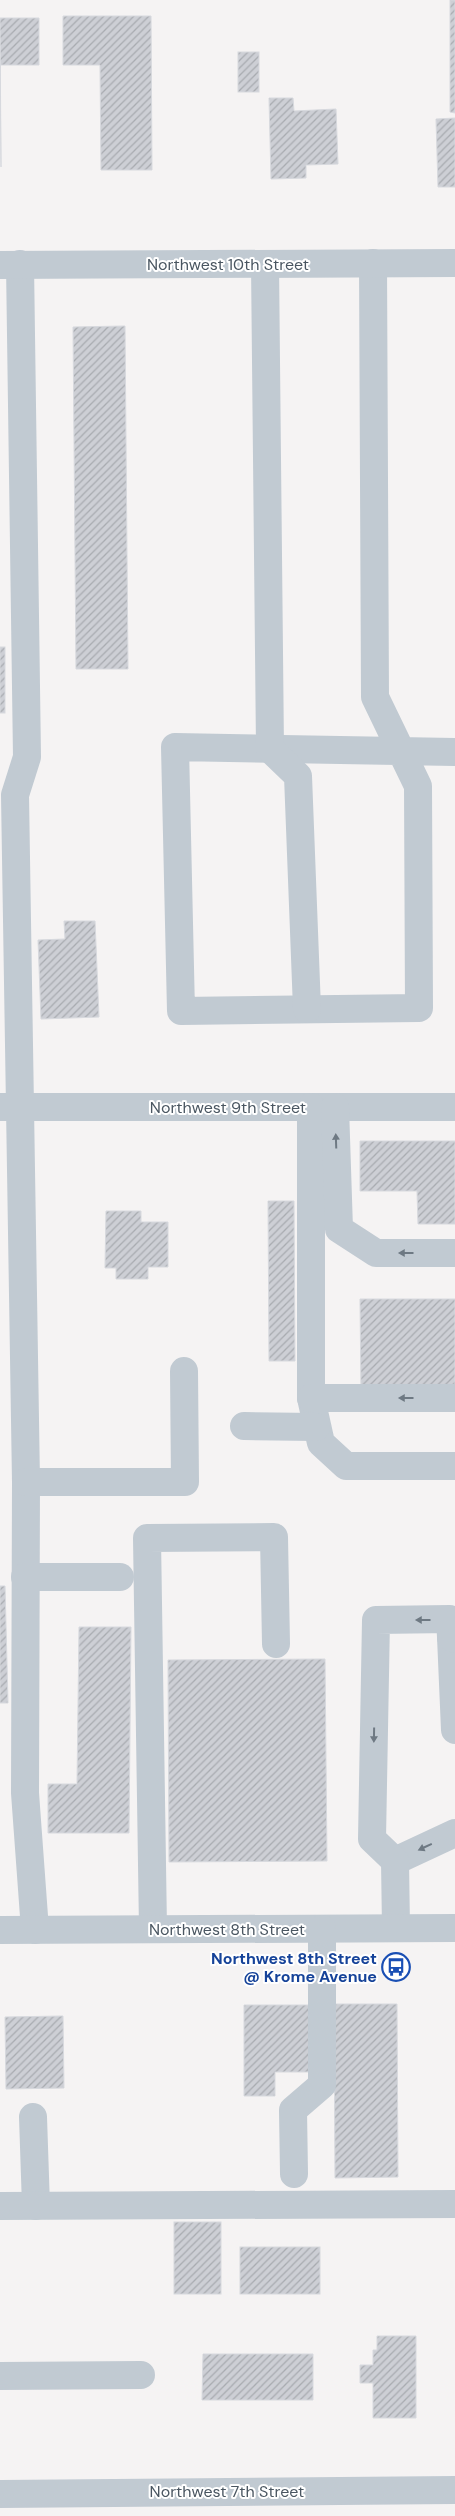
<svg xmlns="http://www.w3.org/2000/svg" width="455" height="2516" font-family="'DM Sans',sans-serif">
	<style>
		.building { fill: url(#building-hatch); stroke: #d7d9de }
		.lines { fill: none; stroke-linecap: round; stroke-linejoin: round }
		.minor { stroke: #c1cad2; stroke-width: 28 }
		.oneway { fill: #6e7983 }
		.labels { text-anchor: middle; stroke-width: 4; stroke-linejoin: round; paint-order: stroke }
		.street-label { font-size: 16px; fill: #4a5661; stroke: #fff }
		.transit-label { font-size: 16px; font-weight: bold; fill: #164399; stroke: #fff; text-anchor: end }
	</style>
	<defs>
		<pattern id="building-hatch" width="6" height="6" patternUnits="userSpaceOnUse" patternTransform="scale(1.25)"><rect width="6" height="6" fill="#cdcfd5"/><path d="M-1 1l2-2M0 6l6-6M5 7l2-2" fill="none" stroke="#a8abb0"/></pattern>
	</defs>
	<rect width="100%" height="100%" fill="#f5f3f3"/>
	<!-- building -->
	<g class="building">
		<polygon points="450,0 455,0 455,113 450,112"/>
		<polygon points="63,16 151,16 152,170 101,170 100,65 63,65"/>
		<polygon points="0,18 39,18 39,65 0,65 1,167"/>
		<rect x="238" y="52" width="21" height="40"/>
		<polygon points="269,98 293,98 294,111 336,109 338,164 306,165 306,178 271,179"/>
		<polygon points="455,118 455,187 438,187 436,119"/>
		<polygon points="125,326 128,669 76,669 73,327"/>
		<rect x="0" y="647" width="5" height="66"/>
		<polygon points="64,921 95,921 99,1017 41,1019 38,940 65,939"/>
		<polygon points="360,1141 455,1141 455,1224 418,1224 417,1191 360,1191"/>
		<polygon points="268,1201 294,1201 295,1361 269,1361"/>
		<polygon points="106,1211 141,1211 141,1222 168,1222 168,1267 148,1267 148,1279 116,1279 116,1268 105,1268"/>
		<polygon points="360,1299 455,1299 455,1390 361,1391"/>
		<polygon points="0,1586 5,1586 8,1703 0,1703"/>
		<polygon points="79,1627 131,1627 129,1833 48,1833 48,1784 77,1784"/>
		<polygon points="325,1659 327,1861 169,1862 168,1660"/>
		<polygon points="334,2004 397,2004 398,2177 335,2178"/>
		<polygon points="244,2005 313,2005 313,2072 275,2072 275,2096 244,2096"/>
		<polygon points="63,2016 64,2088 6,2089 5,2017"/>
		<rect x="174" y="2222" width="47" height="72"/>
		<rect x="240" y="2247" width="80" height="47"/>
		<polygon points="377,2336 416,2336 416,2418 373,2418 373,2383 360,2383 360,2365 373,2365 373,2350 377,2350"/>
		<polygon points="203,2354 313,2354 313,2400 202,2400"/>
	</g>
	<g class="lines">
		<!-- minor -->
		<g class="minor">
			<polyline points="373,263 375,697 418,786 419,1008 181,1011 175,747 455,752"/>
			<polyline points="20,264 27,757 15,795 26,1482 25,1793 35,1930"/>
			<polyline points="265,264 270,749 298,776 307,1009"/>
			<polyline points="0,265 455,263"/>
			<polyline points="0,1107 455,1107"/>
			<polyline points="311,1107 311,1398 321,1443 346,1466 455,1466"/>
			<polyline points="335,1107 339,1229 376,1253 455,1253"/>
			<polyline points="311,1398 455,1398"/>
			<polyline points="244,1426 316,1427"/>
			<polyline points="26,1482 185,1482 184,1371"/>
			<polyline points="25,1577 120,1577"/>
			<polyline points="451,1637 455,1730"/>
			<polyline points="395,1861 455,1833"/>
			<polyline points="396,1928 395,1861 372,1839 376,1620 450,1619 451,1637 455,1639"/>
			<polyline points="153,1929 147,1538 274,1537 276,1644"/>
			<polyline points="0,1930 455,1928"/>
			<polyline points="33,2117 36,2206"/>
			<polyline points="294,2174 293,2110 322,2085 322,1929"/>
			<polyline points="0,2206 455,2204"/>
			<polyline points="0,2376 141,2375"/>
			<polyline points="0,2494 455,2490"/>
		</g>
	</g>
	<!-- one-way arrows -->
	<defs><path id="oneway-solid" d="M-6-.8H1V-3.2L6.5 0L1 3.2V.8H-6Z" transform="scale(1.25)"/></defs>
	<g class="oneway">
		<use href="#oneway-solid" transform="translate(336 1141) rotate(-92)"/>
		<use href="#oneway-solid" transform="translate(406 1253) rotate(180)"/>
		<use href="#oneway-solid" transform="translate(406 1398) rotate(-180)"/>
		<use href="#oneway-solid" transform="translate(423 1620) rotate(180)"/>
		<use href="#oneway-solid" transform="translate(374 1735) rotate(91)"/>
		<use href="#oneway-solid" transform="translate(425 1847) rotate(155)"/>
	</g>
	<!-- icons -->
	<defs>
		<symbol id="bus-ring" viewBox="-11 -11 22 22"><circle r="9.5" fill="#fff" stroke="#1a4fb4" stroke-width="1.5"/><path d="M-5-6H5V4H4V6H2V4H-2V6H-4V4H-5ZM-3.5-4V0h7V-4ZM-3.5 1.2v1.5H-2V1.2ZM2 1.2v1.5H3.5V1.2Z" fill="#1a4fb4"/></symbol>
	</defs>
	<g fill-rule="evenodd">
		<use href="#bus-ring" x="380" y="1951" width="32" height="32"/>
	</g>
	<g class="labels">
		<!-- street labels -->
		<g class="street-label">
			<text x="228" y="270">Northwest 10th Street</text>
			<text x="228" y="1113">Northwest 9th Street</text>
			<text x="227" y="1935">Northwest 8th Street</text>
			<text x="227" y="2497">Northwest 7th Street</text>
		</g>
		<!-- transit labels -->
		<g class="transit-label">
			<text x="377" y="1964">Northwest 8th Street<tspan x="377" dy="18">@ Krome Avenue</tspan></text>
		</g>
	</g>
</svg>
